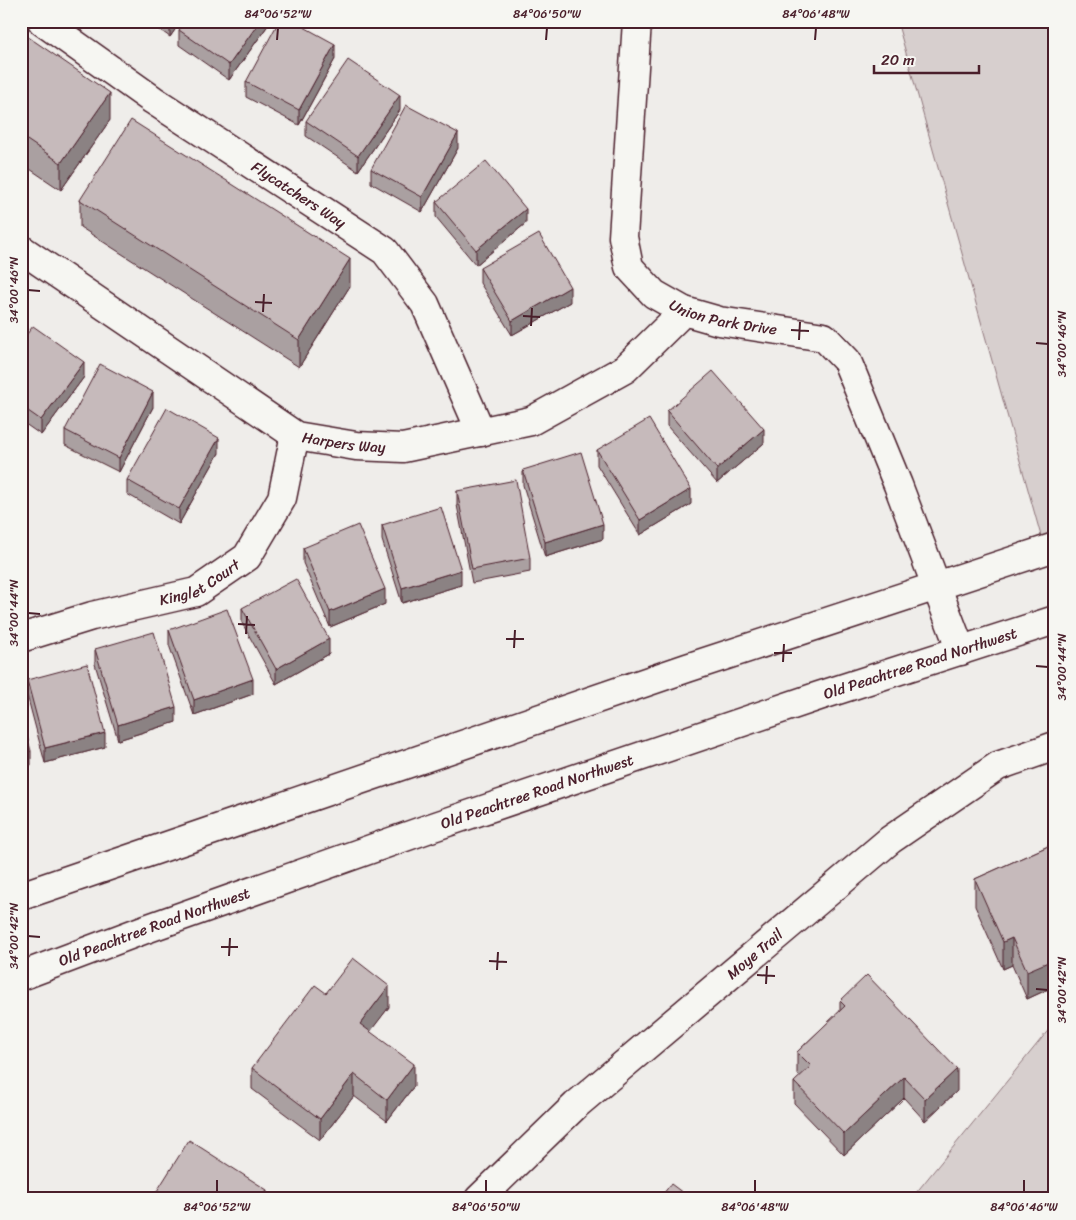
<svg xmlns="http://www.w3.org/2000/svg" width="1076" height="1220" font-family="Sriracha,sans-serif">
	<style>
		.green { fill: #d7cfce; stroke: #90777c }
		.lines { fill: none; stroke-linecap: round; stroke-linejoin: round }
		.minor-casing { stroke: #4a1f2b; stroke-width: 31 }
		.major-casing { stroke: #4a1f2b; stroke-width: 31 }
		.minor { stroke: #f6f6f2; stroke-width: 28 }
		.major { stroke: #f6f6f2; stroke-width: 28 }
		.wall { fill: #aaa0a1; stroke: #4a1f2b }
		.shaded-wall { fill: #8b8283; stroke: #4a1f2b }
		.building { fill: #c6babb; stroke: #4a1f2b }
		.ticks { fill: none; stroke: #4a1f2b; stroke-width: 2 }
		.labels { text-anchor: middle; stroke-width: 4; stroke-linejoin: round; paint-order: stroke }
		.street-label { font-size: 15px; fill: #4a1f2b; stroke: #f6f6f2 }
		.neatline { fill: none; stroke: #4a1f2b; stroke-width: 2 }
		.ticks-label { font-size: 12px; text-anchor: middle; fill: #4a1f2b }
	</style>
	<rect width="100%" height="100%" fill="#efedea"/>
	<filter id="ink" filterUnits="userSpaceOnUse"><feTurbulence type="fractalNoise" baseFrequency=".02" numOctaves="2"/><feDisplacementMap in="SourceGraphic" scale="10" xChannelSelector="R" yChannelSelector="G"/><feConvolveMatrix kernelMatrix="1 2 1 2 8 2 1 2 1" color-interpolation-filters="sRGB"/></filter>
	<g filter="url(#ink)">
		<!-- green -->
		<g class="green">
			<polygon points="897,21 1055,21 1055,586"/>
			<polygon points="1055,1022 1055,1199 911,1199"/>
		</g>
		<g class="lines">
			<defs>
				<g id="minor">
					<path id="s1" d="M42 21 153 100 385 251 425 304 481 432"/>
					<path id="s2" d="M637 21 623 237 629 267 654 294 684 311 719 321 824 337 847 361 898 485 961 651"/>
					<path id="s3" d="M21 249 296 436 356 446 403 448 531 421 625 369 684 311"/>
					<path id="s4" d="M21 638 92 616 196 592 247 557 282 498 293 444 296 436"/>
					<path id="s5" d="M479 1199 576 1105 890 840 998 766 1055 746"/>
				</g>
				<g id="major">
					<polyline points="21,896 687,668 1055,547"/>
					<path id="s6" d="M21 976 143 930 433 827 819 696 1055 620"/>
				</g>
			</defs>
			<!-- minor casing -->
			<use href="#minor" class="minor-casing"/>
			<!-- major casing -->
			<use href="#major" class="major-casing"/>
			<!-- minor -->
			<use href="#minor" class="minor"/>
			<!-- major -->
			<use href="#major" class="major"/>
		</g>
		<!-- wall -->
		<g class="wall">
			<polygon points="147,21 181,21 170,37"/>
			<polygon points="186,21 271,21 229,80 179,45 179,30"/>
			<polygon points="21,32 110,120 61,190 21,163"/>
			<polygon points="335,59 299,125 246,97 246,82"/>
			<polygon points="400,110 358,171 306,136 306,121"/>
			<polygon points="458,148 422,212 371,183 371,169"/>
			<polygon points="80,200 350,286 299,367 80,227"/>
			<polygon points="436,202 526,223 476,265 436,217"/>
			<polygon points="480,268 570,302 512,335 480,283"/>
			<polygon points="21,342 84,377 41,435 21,421"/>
			<polygon points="153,407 119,472 65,445 65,430"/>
			<polygon points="667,411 764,443 717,483 667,426"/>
			<polygon points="597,450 691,504 640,535 597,465"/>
			<polygon points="219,453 179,524 127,494 127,480"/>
			<polygon points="523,470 603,539 545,557 523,485"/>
			<polygon points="457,491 530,558 530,572 472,583 457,505"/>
			<polygon points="382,525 461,585 402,603 382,540"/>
			<polygon points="303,548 385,604 330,627 303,563"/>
			<polygon points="242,608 329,654 276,684 242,623"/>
			<polygon points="169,630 253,694 194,715 169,645"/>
			<polygon points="95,649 176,722 118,740 95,664"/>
			<polygon points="27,680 105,747 45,763 27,695"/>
			<polygon points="1055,843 1055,986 1027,999 1012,965 1003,969 975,906 975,879"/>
			<polygon points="326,993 389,1007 370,1031 414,1086 387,1121 354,1096 320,1140 252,1089 252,1068"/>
			<polygon points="840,1001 957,1091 925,1121 904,1098 844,1155 794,1103 794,1082 800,1077 797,1073 797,1052 840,1011"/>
		</g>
		<!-- shaded-wall -->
		<g class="shaded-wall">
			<polygon points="170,21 181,21 170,37"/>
			<polygon points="260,21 271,21 229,80 229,65"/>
			<polygon points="335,44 335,59 299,125 299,110"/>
			<polygon points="110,93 110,120 61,190 61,163"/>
			<polygon points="400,95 400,110 358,171 358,156"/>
			<polygon points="458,133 458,148 422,212 422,197"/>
			<polygon points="526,209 526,223 476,265 476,250"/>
			<polygon points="350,259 350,286 299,367 299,340"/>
			<polygon points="570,287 570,302 512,335 512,321"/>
			<polygon points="84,362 84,377 41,435 41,420"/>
			<polygon points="153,392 153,407 119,472 119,458"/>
			<polygon points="764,429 764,443 717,483 717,469"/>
			<polygon points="219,438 219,453 179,524 179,509"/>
			<polygon points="691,489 691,504 640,535 640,520"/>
			<polygon points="603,524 603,539 545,557 545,542"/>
			<polygon points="461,570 461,585 402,603 402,588"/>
			<polygon points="385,589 385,604 330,627 330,612"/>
			<polygon points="329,639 329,654 276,684 276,669"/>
			<polygon points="253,679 253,694 194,715 194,700"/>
			<polygon points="176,707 176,722 118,740 118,725"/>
			<polygon points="105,733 105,747 45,763 45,748"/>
			<polygon points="31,751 31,765 21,768 21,753"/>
			<polygon points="1012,938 1012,965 1003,969 1003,942"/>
			<polygon points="1055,943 1055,986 1027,999 1027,971 1049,945"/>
			<polygon points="389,986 389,1007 360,1045 360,1024"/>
			<polygon points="414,1064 414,1086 387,1121 387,1100"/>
			<polygon points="957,1069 957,1091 925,1121 925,1099"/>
			<polygon points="354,1074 354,1096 320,1140 320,1119"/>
			<polygon points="904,1077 904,1098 844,1155 844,1134"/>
			<polygon points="267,1190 267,1199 262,1199"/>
		</g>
		<!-- building -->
		<g class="building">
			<polygon points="186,21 260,21 229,65 179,30"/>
			<polygon points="279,21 293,21 335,44 299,110 246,82"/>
			<polygon points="21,32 110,93 61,163 21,136"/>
			<polygon points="348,60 400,95 358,156 306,121"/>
			<polygon points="406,105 458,133 422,197 371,169"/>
			<polygon points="131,120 350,259 299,340 80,200"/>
			<polygon points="486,161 526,209 476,250 436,202"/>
			<polygon points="539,234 570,287 512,321 480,268"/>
			<polygon points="33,326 84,362 41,420 21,406 21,342"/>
			<polygon points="100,364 153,392 119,458 65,430"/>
			<polygon points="713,371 764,429 717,469 667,411"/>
			<polygon points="167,408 219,438 179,509 127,480"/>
			<polygon points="649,419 691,489 640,520 597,450"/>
			<polygon points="581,452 603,524 545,542 523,470"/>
			<polygon points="516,480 530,558 472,569 457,491"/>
			<polygon points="441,507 461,570 402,588 382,525"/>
			<polygon points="358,525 385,589 330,612 303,548"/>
			<polygon points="296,579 329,639 276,669 242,608"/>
			<polygon points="227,609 253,679 194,700 169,630"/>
			<polygon points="154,632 176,707 118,725 95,649"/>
			<polygon points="87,664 105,733 45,748 27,680"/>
			<polygon points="21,714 31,751 21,753"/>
			<polygon points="1055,843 1055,943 1049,945 1055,959 1027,971 1012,938 1003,942 975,879"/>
			<polygon points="353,958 389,986 360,1024 414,1064 387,1100 354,1074 320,1119 252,1068 315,985 326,993"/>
			<polygon points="867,975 957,1069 925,1099 904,1077 844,1134 794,1082 811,1066 797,1052 845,1006 840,1001"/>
			<polygon points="189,1140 267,1190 262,1199 152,1199"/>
			<polygon points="671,1184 691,1199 659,1199"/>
		</g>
	</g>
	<!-- ticks -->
	<path class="ticks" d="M277 40 278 28M546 40 547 28M815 40 816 28M28 290 40 291M255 302 272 303M263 312 264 294M523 316 540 317M531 326 532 308M791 330 809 331M799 340 800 322M1036 343 1048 344M28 613 40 614M238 624 255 625M246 634 247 616M506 639H524M514 648 515 630M774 653H792M783 662 784 644M1036 666 1048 667M28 936 40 937M221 947H238M229 956 230 938M489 961 507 962M497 970 498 952M757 975 775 976M766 984 767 966M1036 989 1048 990M217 1192V1180M486 1192V1180M755 1192V1180M1024 1192V1180"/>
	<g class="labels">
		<!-- street labels -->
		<g class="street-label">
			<text dy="5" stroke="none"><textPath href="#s1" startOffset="310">Flycatchers Way</textPath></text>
			<text dy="5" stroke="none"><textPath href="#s2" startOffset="358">Union Park Drive</textPath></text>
			<text dy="5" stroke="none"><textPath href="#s3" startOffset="381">Harpers Way</textPath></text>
			<text dy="5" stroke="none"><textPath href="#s4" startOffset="188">Kinglet Court</textPath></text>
			<text dy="5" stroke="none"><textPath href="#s6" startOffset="952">Old Peachtree Road Northwest</textPath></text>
			<text dy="5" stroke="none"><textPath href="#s6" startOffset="548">Old Peachtree Road Northwest</textPath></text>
			<text dy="5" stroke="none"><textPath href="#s6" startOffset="142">Old Peachtree Road Northwest</textPath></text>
			<text dy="5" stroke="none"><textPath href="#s5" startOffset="369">Moye Trail</textPath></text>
		</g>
	</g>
	<!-- margin -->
	<rect width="1076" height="1220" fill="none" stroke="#f6f6f2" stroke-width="55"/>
	<!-- scale -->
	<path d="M874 65v8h105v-8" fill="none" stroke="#4a1f2b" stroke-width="2.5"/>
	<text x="881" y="65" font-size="15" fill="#4a1f2b" stroke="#f6f6f2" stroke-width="4" paint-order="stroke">20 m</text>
	<rect x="28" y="28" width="1020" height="1164" class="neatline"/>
	<g class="ticks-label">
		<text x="278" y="18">84°06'52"W</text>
		<text x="547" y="18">84°06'50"W</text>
		<text x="816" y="18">84°06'48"W</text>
		<text transform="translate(14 290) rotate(-90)" y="4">34°00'46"N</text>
		<text transform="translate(1062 344) rotate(-90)" y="4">34°00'46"N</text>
		<text transform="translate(14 613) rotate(-90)" y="4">34°00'44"N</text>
		<text transform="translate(1062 667) rotate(-90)" y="4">34°00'44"N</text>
		<text transform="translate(14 936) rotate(-90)" y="4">34°00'42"N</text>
		<text transform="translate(1062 990) rotate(-90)" y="4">34°00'42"N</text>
		<text x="217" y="1211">84°06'52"W</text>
		<text x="486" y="1211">84°06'50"W</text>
		<text x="755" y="1211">84°06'48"W</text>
		<text x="1024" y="1211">84°06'46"W</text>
	</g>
</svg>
